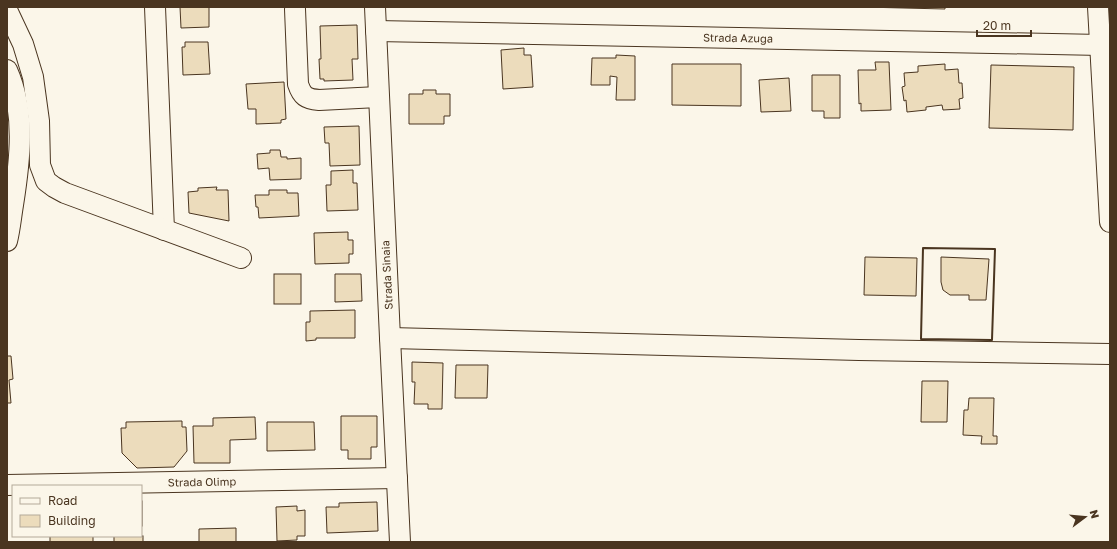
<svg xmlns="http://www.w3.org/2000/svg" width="1117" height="549" font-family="'Golos Text',sans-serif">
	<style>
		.building { fill: #ecdcbc; stroke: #4a3520 }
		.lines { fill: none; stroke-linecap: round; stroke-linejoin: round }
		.minor-casing { stroke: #4a3520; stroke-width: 22 }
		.minor { stroke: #fbf6e9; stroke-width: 20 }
		.wall { stroke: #4a3520; stroke-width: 2 }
		.labels { text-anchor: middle; stroke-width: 3; stroke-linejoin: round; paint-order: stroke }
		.street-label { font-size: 11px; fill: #4a3520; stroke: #fbf6e9 }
	</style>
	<rect width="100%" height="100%" fill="#fbf6e9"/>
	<!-- building -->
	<g class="building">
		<polygon points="180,7 209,7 209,27 181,28"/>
		<polygon points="863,7 945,7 945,9"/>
		<polygon points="357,25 358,59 352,59 353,80 324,81 324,79 320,79 319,59 321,59 320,26"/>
		<polygon points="185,42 208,42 210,74 183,75 182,47 185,47"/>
		<polygon points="524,48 524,55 531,55 533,87 503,89 501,50"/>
		<polygon points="616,55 635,56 635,100 616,100 617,77 610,76 610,85 591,85 592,58 616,58"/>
		<polygon points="875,62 889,62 891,110 861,111 861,103 859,104 858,70 876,70"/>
		<polygon points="672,64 741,64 741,106 672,105"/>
		<polygon points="945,64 945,70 958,69 959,83 962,83 963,98 959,99 960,109 943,110 942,105 926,107 926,110 907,112 906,100 904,101 902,87 905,86 904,73 918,72 918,66"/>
		<polygon points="991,65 1074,67 1073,130 989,128"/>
		<polygon points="812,75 840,75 840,118 824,118 824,111 812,111"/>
		<polygon points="789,78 791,111 761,112 759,80"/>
		<polygon points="284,82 286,119 281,120 281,123 256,124 256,109 248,109 246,84"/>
		<polygon points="423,90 436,90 436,94 450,94 450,116 444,116 444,124 409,124 409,94 423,94"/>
		<polygon points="359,126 360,165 330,166 329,143 325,143 324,127"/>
		<polygon points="270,150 280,150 281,157 287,157 287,159 301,158 301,179 270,180 269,168 258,169 257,154 270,153"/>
		<polygon points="353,170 353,183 357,183 358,210 327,211 326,185 331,185 331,171"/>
		<polygon points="217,187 216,190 228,190 229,221 189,213 188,192 198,191 198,188"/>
		<polygon points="269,190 287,190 287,193 298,193 299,216 259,218 258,207 256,207 255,195 269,195"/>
		<polygon points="348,232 348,240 353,240 353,254 349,254 349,263 315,264 314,233"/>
		<polygon points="865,257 917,258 916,296 864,295"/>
		<polygon points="941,257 989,259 986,300 969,300 969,295 950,295 943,290 941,282"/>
		<rect x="274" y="274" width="27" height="30"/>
		<polygon points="335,274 361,274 362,301 335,302"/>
		<polygon points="355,310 355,338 316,338 316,340 306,341 306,322 310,322 310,311"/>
		<polygon points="7,356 11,356 13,379 9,380 11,403 7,403"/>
		<polygon points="412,362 443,363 442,409 428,409 428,404 414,404 415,382 412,382"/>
		<polygon points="456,365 488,365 487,398 455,398"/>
		<polygon points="922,381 948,381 947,422 921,422"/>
		<polygon points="969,398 994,398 993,436 997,436 997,444 981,444 982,436 963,435 964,410 968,410"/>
		<polygon points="341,416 377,416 377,447 371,447 371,459 348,459 348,450 341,450"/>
		<polygon points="255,417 256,439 230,440 230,463 194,463 193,426 213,426 213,418"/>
		<polygon points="182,421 182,427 186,427 187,451 174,467 137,468 122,453 121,428 126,428 126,422"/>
		<polygon points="267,422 314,422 315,450 267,451"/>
		<rect x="141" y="501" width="1" height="25"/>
		<polygon points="377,502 378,531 327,533 326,507 339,507 339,503"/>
		<polygon points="297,506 297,511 305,510 305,536 297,536 297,540 277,541 276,507"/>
		<polygon points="236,528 236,542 199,542 199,529"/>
		<rect x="50" y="536" width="43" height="6"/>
		<rect x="114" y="536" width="29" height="6"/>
	</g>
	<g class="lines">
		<defs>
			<g id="minor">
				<polyline points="155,7 164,230"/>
				<polyline points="375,7 390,338 400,542"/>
				<polyline points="1098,7 1110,222"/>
				<path d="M295 9 298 84C302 96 306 99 319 100L378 97"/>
				<polyline points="7,10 23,44 33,77 39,121 40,165 46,181 54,187 65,193 241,258"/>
				<polyline points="376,31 1101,45"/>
				<path d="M7 70C26 112 20 161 13 205 11 217 10 229 7 241"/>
				<polyline points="390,338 859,350 1110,354"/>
				<polyline points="7,485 397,478"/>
			</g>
		</defs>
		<!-- minor casing -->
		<use href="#minor" class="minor-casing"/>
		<!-- minor -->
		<use href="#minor" class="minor"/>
		<!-- wall -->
		<polygon class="wall" points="923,248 995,249 992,340 921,339"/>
	</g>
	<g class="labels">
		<!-- street labels -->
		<g class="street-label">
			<text transform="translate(738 38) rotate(1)" y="4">Strada Azuga</text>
			<text transform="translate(387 275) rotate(-93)" y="4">Strada Sinaia</text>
			<text transform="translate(202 482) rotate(-1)" y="4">Strada Olimp</text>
		</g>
	</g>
	<!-- border -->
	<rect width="1117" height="549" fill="none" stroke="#4a3520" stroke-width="16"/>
	<!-- legend -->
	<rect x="12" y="485" width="130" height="52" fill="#fbf6e9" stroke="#b4a999"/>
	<rect x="20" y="498" width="20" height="6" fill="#fbf6e9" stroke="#b4a999"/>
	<text x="48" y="505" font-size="12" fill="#4a3520">Road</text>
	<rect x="20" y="515" width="20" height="12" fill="#ecdcbc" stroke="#b4a999"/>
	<text x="48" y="525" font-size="12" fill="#4a3520">Building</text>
	<!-- north arrow -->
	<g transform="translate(1085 517) rotate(74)" stroke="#fbf6e9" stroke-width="3" paint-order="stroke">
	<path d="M0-3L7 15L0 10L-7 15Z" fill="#4a3520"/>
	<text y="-6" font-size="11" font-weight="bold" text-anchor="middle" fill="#4a3520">N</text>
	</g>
	<!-- scale -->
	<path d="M977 30v6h54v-6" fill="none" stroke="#4a3520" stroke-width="2"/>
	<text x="983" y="30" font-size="12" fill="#4a3520" stroke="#fbf6e9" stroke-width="3" paint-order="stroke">20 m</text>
</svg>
